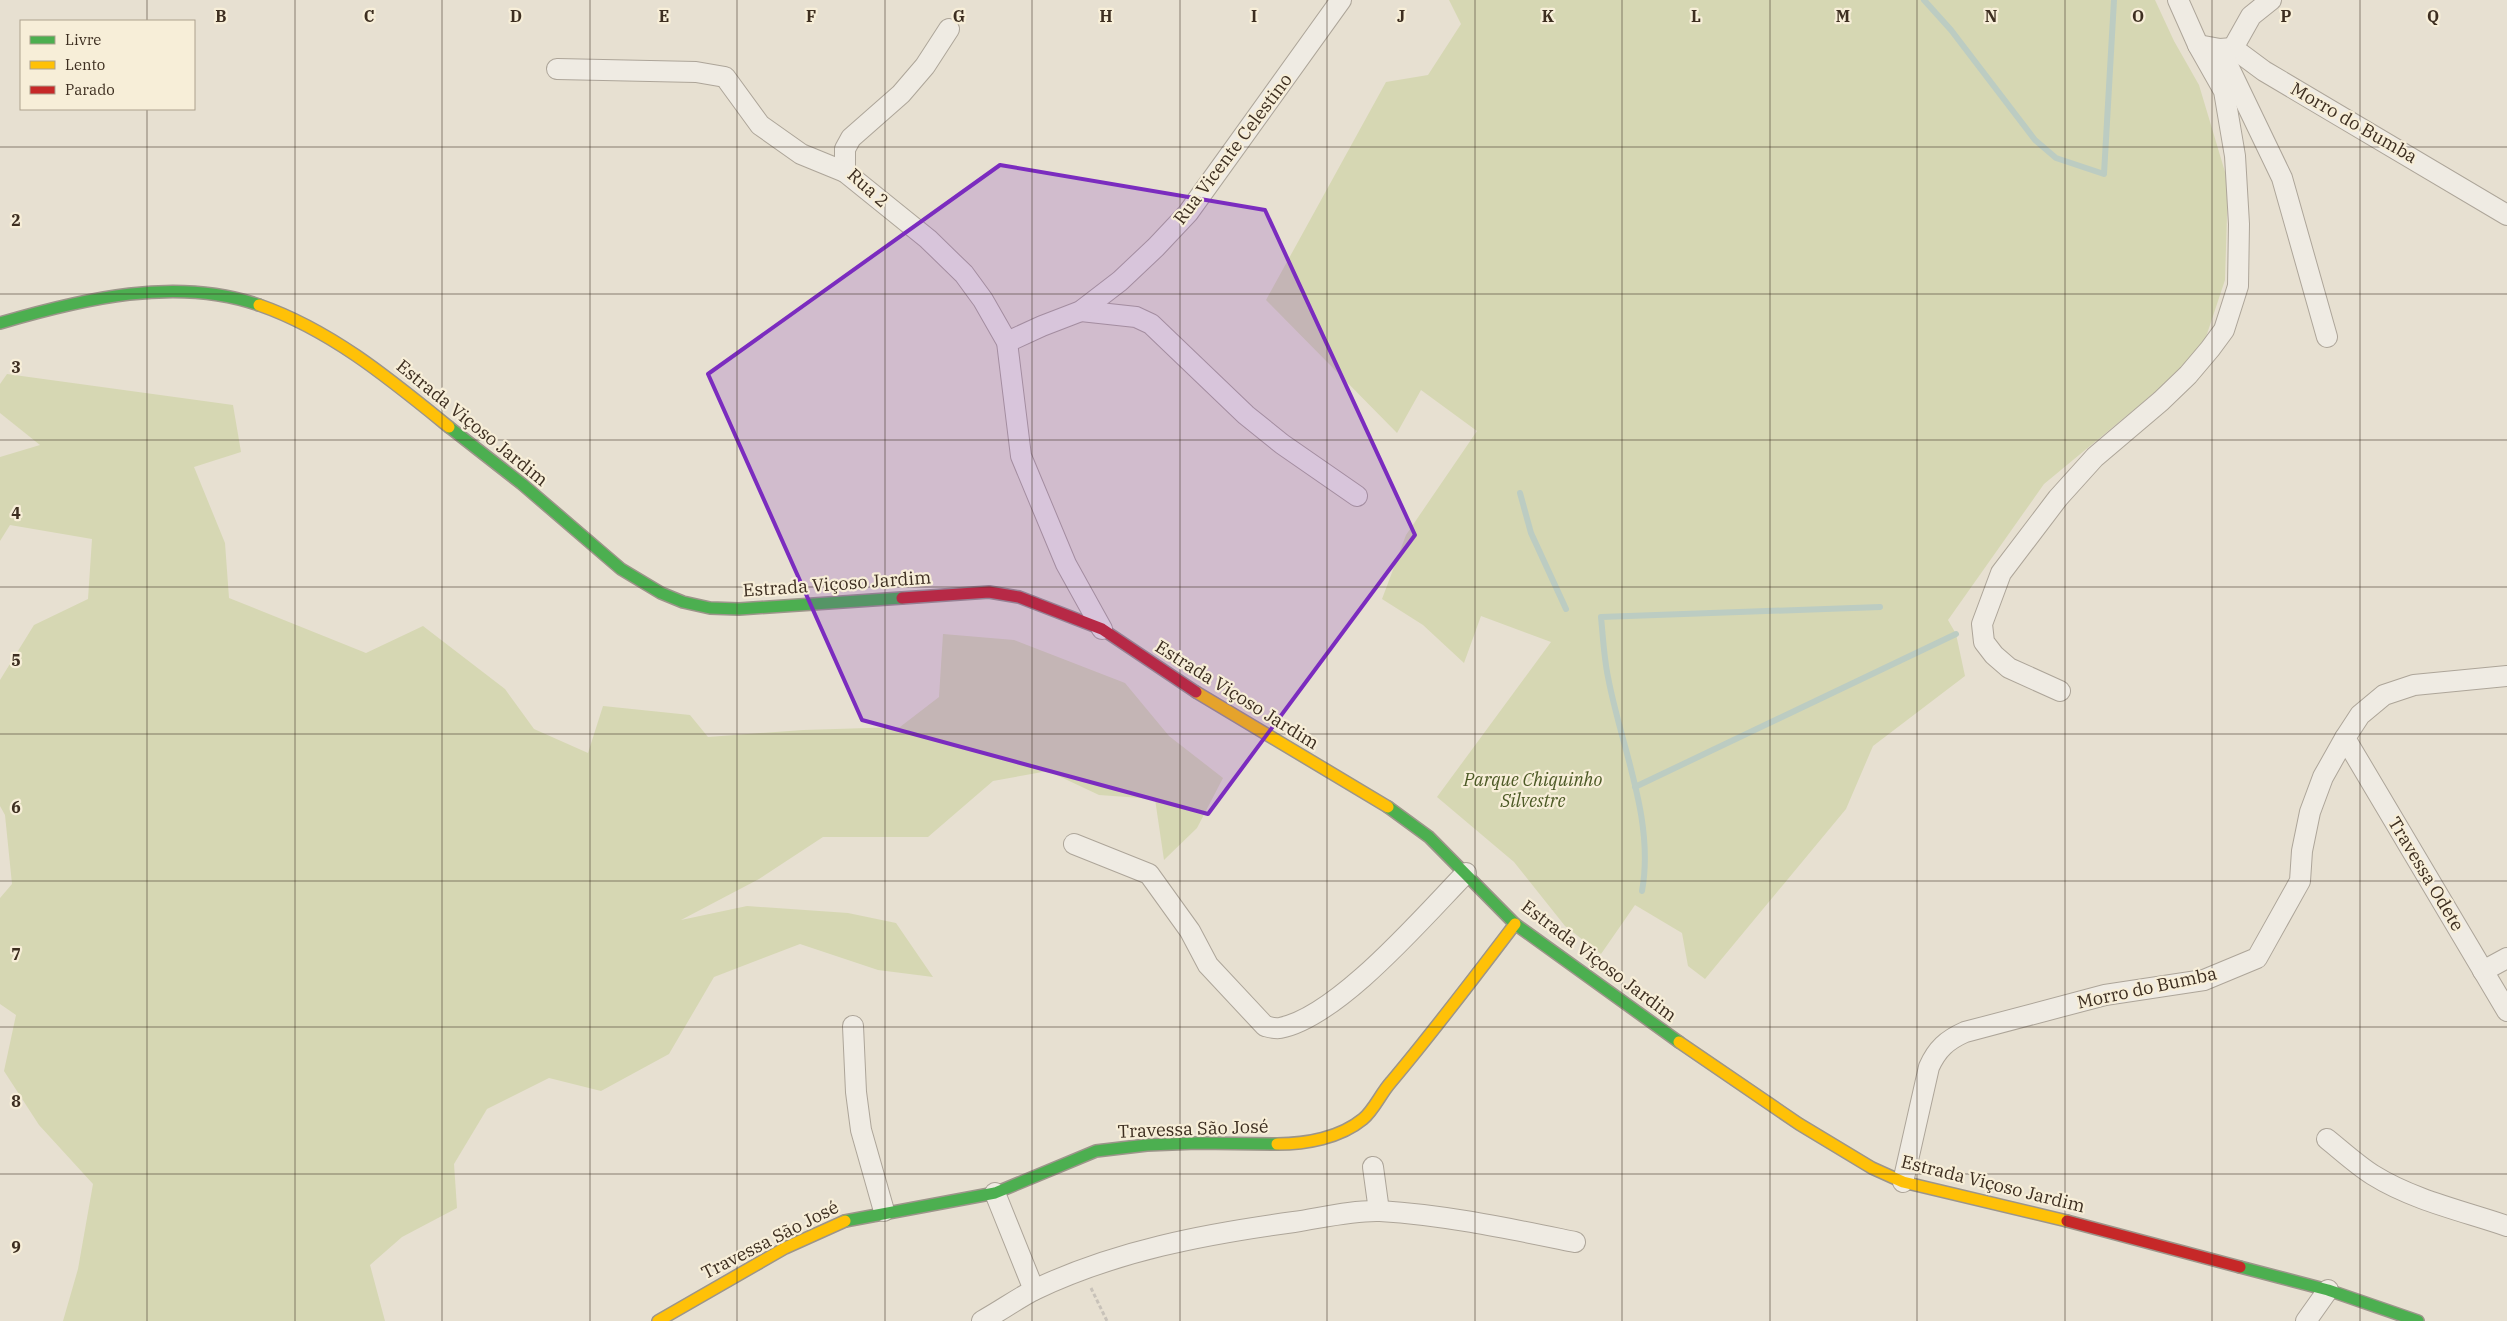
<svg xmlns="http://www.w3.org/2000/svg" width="2507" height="1321" font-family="'IBM Plex Serif',serif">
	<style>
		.green { fill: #d6d7b3 }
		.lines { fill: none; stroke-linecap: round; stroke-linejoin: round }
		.stream { stroke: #bcccc2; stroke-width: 6 }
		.street-casing { stroke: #ada599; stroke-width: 22 }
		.fast-casing { stroke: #9c958a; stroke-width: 14 }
		.slow-casing { stroke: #9c958a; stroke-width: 14 }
		.jam-casing { stroke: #9c958a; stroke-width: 14 }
		.path { stroke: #c8c2b9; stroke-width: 3; stroke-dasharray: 4 2.5; stroke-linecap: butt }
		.street { stroke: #efebe3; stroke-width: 20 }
		.fast { stroke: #4caf50; stroke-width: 11 }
		.slow { stroke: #ffc107; stroke-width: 11 }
		.jam { stroke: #c62828; stroke-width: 11 }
		.marked { fill: #7b2cbf; fill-opacity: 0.2; stroke: #7b2cbf; stroke-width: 4; stroke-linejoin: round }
		.grid { fill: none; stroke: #3d2e20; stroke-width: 1; stroke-opacity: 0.55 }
		.labels { text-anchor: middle; stroke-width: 4.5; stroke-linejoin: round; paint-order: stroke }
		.street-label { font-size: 18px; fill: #3d2e20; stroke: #f7eed8 }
		.park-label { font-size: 18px; font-style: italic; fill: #4d5a26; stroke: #f7eed8 }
		.grid-label { font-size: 16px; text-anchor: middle; font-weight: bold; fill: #3d2e20; stroke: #f7eed8; stroke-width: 4.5; stroke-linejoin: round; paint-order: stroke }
	</style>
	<rect width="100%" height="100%" fill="#e7e0d1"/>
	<!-- green -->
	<g class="green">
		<polygon points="1449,0 2155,0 2174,41 2199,85 2228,182 2225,280 2200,355 2044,484 1948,620 1956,634 1965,676 1873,746 1846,809 1705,979 1688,966 1682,933 1635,905 1601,954 1565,926 1514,862 1437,797 1551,642 1481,616 1464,663 1423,625 1382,599 1406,535 1477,431 1421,390 1397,433 1266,300 1386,82 1428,75 1461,24"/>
		<polygon points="7,374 233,405 241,452 194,467 225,543 229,598 366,653 423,626 505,689 534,729 588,753 603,706 690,715 708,737 803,730 900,727 939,697 943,634 1014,640 1125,683 1169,736 1223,778 1197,828 1164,860 1155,799 1099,795 1048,771 993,781 928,837 823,837 759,879 681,920 747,906 848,913 896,923 933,977 878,970 800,944 714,977 669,1054 601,1091 549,1078 487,1109 454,1164 457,1208 402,1237 370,1265 385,1321 63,1321 78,1269 93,1184 39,1125 4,1071 16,1015 0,1004 0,898 12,884 5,815 0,806 0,680 34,625 88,599 92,539 10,525 0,541 0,457 40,445 0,413 0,384"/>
	</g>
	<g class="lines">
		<!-- stream -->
		<g class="stream">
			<polyline points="1924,0 1951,30 2035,140 2056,158 2104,174 2114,0"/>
			<polyline points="1520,493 1531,533 1566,609"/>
			<polyline points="1635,787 1956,634"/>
			<path d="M1642 891C1655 820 1621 747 1608 677 1604 658 1603 637 1601 617L1880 607"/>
		</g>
		<defs>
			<g id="street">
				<polyline points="949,29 925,66 901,94 851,138 845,149 845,172 928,239 964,274 983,300 1007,342 1021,456 1066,564 1102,629"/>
				<polyline points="2198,45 2220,49 2233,48 2264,71 2507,215"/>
				<polyline points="2233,48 2251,16 2271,0"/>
				<polyline points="2220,49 2282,178 2327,337"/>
				<polyline points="557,69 696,72 725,77 760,125 801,154 845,172"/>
				<polyline points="1081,311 1136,317 1151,324 1246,415 1282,444 1357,496"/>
				<polyline points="1007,342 1042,326 1081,311 1120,281 1156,247 1188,213 1341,0"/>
				<polyline points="2060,691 2009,668 1994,655 1984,642 1982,624 2001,573 2058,498 2095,457 2161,401 2188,375 2210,349 2224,330 2238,286 2239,224 2235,156 2224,91 2198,45 2178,0"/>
				<polyline points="2345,738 2507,1011"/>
				<path d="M1074 844 1149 874 1190 931 1208 965 1265 1026C1269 1027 1275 1029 1280 1028 1338 1017 1424 916 1466 873"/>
				<polyline points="2483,971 2507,958"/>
				<polyline points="853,1026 856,1092 861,1130 884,1211"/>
				<path d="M2327 1139C2342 1151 2357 1165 2373 1175 2413 1200 2463 1211 2507 1226"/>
				<polyline points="1373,1167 1379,1211"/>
				<path d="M1903 1182 1929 1067C1937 1049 1947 1040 1965 1032L2105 995 2204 980 2257 958 2300 881 2302 851 2310 812 2323 777 2345 738 2360 715 2384 695 2414 685 2507 676"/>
				<polyline points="995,1193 1034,1290"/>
				<path d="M982 1321C1000 1311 1017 1299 1034 1290 1115 1251 1205 1234 1294 1222 1321 1218 1352 1210 1380 1211 1446 1215 1511 1229 1575 1242"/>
				<polyline points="2306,1321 2328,1290"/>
			</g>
			<g id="fast">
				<path d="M0 323C82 299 176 276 259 305"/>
				<polyline points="449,427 522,484 621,569 661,593 683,602 710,608 739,609 902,598"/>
				<polyline points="1388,807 1429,837 1515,924 1679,1042"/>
				<polyline points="845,1221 995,1193 1096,1151 1147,1145 1197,1143 1277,1144"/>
				<polyline points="2240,1267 2328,1290 2418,1321"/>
			</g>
			<g id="slow">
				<path d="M259 305C331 330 390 379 449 427"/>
				<polyline points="1196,692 1388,807"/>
				<polyline points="1679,1042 1799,1124 1872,1168 1903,1182 2067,1221"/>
				<path d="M1277 1144C1306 1144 1340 1138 1363 1119 1374 1110 1381 1093 1391 1082 1434 1031 1474 978 1515 924"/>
				<polyline points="658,1321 785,1248 845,1221"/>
			</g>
			<g id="jam">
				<polyline points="902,598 989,592 1019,597 1102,629 1196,692"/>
				<polyline points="2067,1221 2240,1267"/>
			</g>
		</defs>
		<!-- street casing -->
		<use href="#street" class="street-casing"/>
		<!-- fast casing -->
		<use href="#fast" class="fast-casing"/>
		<!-- slow casing -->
		<use href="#slow" class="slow-casing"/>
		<!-- jam casing -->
		<use href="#jam" class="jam-casing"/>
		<!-- path -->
		<polyline class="path" points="1091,1288 1107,1321"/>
		<!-- street -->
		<use href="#street" class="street"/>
		<!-- fast -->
		<use href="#fast" class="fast"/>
		<!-- slow -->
		<use href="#slow" class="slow"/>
		<!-- jam -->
		<use href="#jam" class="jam"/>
	</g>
	<!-- marked area -->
	<path class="marked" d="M1000 165 1265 210 1415 535 1208 814 862 720 708 374Z"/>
	<!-- grid -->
	<path class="grid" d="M147 0V21M295 0V1321M442 0V1321M590 0V1321M737 0V1321M885 0V1321M1032 0V1321M1180 0V1321M1327 0V1321M1475 0V1321M1622 0V1321M1770 0V1321M1917 0V1321M2065 0V1321M2212 0V1321M2360 0V1321M147 109V1321M0 147H2507M0 294H2507M0 440H2507M0 587H2507M0 734H2507M0 881H2507M0 1027H2507M0 1174H2507"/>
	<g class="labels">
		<!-- street labels -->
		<g class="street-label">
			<text transform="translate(2354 123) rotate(30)" y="6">Morro do Bumba</text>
			<text transform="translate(1233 149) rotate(-53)" y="6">Rua Vicente Celestino</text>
			<text transform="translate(868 188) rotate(42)" y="6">Rua 2</text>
			<text transform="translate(472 423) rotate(39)" y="6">Estrada Viçoso Jardim</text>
			<text transform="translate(837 584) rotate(-4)" y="6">Estrada Viçoso Jardim</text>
			<text transform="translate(1237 695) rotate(32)" y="6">Estrada Viçoso Jardim</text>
			<text transform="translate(2426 874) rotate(59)" y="6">Travessa Odete</text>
			<text transform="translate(1599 961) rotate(37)" y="6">Estrada Viçoso Jardim</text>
			<text transform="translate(2147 988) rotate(-12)" y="6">Morro do Bumba</text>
			<text transform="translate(1193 1129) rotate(-2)" y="6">Travessa São José</text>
			<text transform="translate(1993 1184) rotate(14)" y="6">Estrada Viçoso Jardim</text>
			<text transform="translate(770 1240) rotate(-27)" y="6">Travessa São José</text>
		</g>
		<!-- park labels -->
		<g class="park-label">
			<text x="1533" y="786">Parque Chiquinho<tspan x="1533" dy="21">Silvestre</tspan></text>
		</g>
	</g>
	<g class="grid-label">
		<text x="221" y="22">B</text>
		<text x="369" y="22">C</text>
		<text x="516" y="22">D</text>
		<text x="664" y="22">E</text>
		<text x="811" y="22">F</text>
		<text x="959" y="22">G</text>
		<text x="1106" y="22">H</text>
		<text x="1254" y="22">I</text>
		<text x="1401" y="22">J</text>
		<text x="1548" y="22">K</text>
		<text x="1696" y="22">L</text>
		<text x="1843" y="22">M</text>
		<text x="1991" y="22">N</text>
		<text x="2138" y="22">O</text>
		<text x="2286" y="22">P</text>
		<text x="2433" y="22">Q</text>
		<text x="16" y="226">2</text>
		<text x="16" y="373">3</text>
		<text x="16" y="519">4</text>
		<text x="16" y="666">5</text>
		<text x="16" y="813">6</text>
		<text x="16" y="960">7</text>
		<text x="16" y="1107">8</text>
		<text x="16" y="1253">9</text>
	</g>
	<!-- legend -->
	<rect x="20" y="20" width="175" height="90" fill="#f7eed8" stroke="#ada18e"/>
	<rect x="30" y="36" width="25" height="8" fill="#4caf50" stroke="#ada18e"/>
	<text x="65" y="45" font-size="15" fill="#3d2e20">Livre</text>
	<rect x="30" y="61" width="25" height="8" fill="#ffc107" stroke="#ada18e"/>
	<text x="65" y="70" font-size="15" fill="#3d2e20">Lento</text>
	<rect x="30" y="86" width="25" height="8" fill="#c62828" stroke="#ada18e"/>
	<text x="65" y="95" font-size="15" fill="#3d2e20">Parado</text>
</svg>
